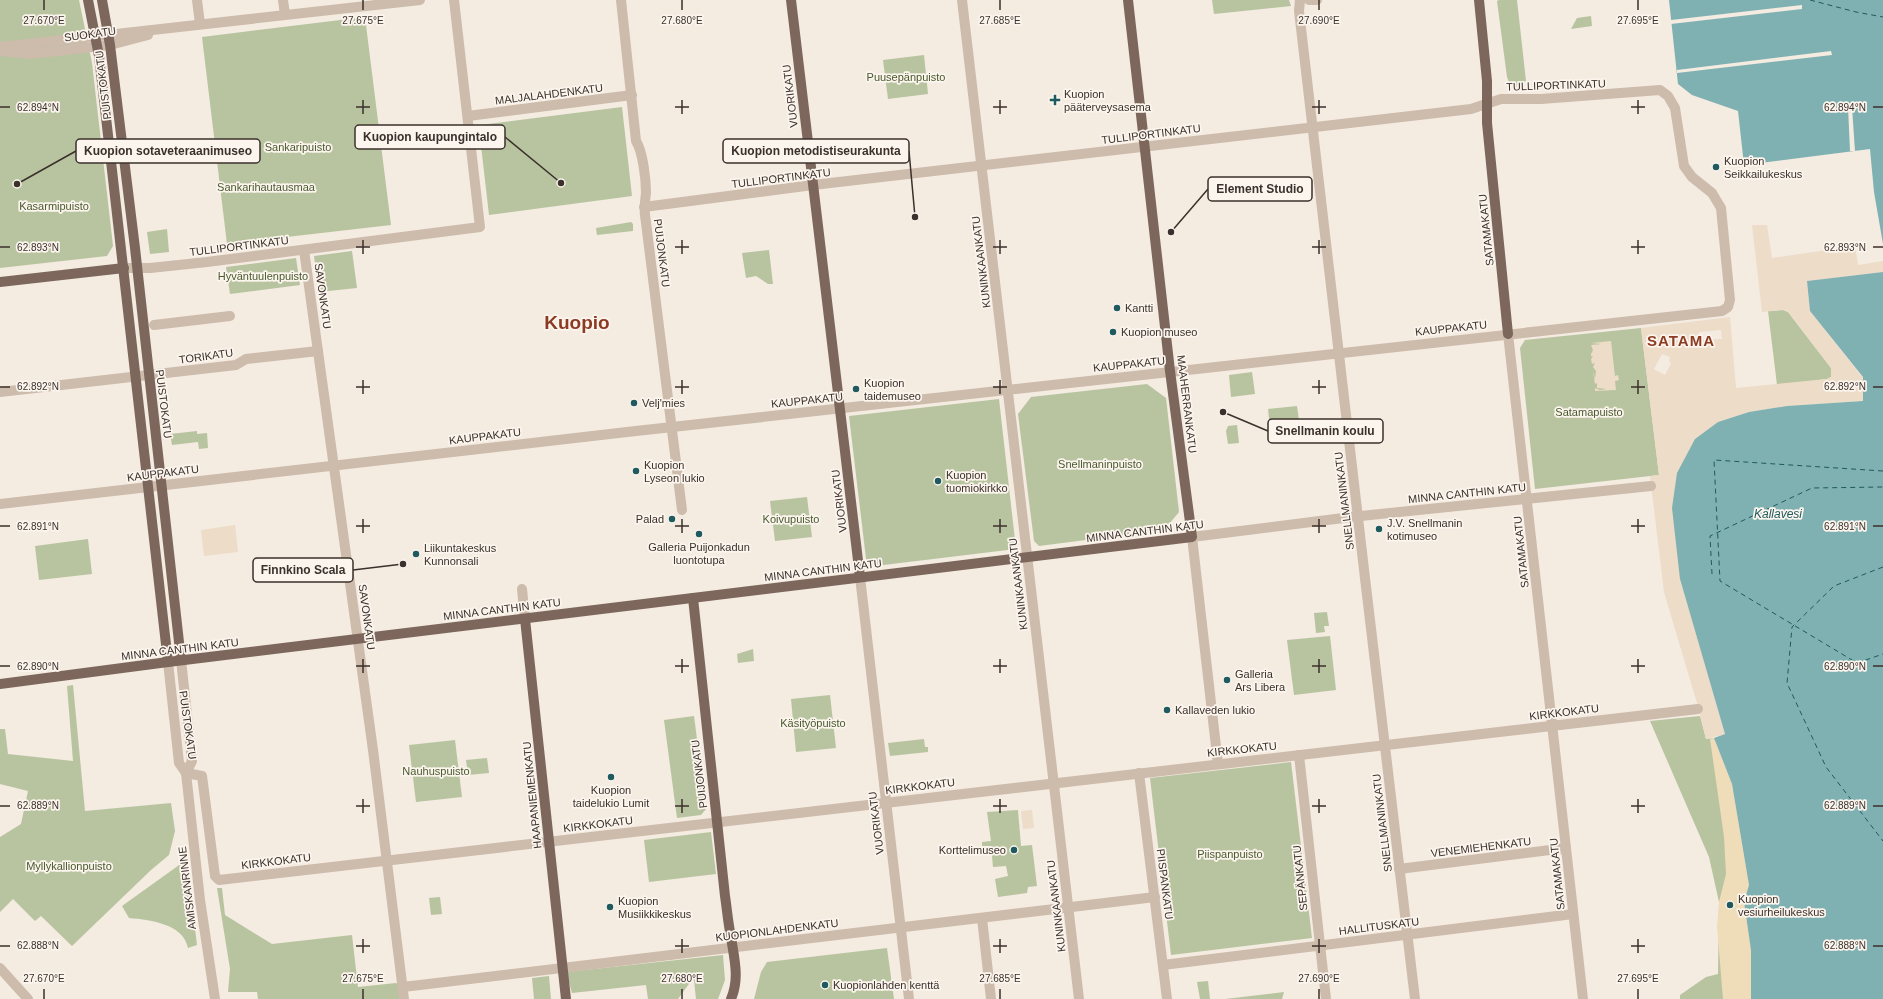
<svg xmlns="http://www.w3.org/2000/svg" width="1883" height="999" font-family="Arial,sans-serif">
	<style>
		.green { fill: #b8c4a0 }
		.sand { fill: #efdcb8 }
		.plaza { fill: #ecdcc8; fill-rule: evenodd }
		.water { fill: #7fb0b2 }
		.pier { fill: #f4ebe1 }
		.lines { fill: none; stroke-linecap: round; stroke-linejoin: round }
		.ferry { stroke: #1f5a5e; stroke-width: 1; stroke-dasharray: 5 4; stroke-linecap: butt }
		.minor { stroke: #cdbbac; stroke-width: 10 }
		.major { stroke: #7d675c; stroke-width: 10 }
		.ticks { fill: none; stroke: #3b302b; stroke-width: 1.5 }
		.poi-dot { fill: #1f5a5e; stroke: #fbf5ee; stroke-width: 1.5 }
		.labels { text-anchor: middle; stroke-width: 3.5; stroke-linejoin: round; paint-order: stroke }
		.street-label { font-size: 11px; fill: #3b302b; stroke: #fbf5ee }
		.park-label { font-size: 11px; fill: #4a5a2e; stroke: #fbf5ee }
		.poi-label { font-size: 11px; fill: #3b302b; stroke: #fbf5ee; text-anchor: start }
		.water-label { font-size: 12px; font-style: italic; fill: #1f5a5e; stroke: #fbf5ee }
		.district-label { font-size: 15px; font-weight: bold; letter-spacing: 1px; fill: #8c3b22; stroke: #fbf5ee }
		.town-label { font-size: 19px; font-weight: bold; fill: #8c3b22; stroke: #fbf5ee }
		.ticks-label { font-size: 10px; text-anchor: middle; fill: #3b302b; stroke: #fbf5ee; stroke-width: 3.5; stroke-linejoin: round; paint-order: stroke }
		.leader { fill: none; stroke: #3b302b; stroke-width: 1.5 }
		.callout-dot { fill: #3b302b; stroke: #fbf5ee; stroke-width: 1.5 }
		.callout { fill: #fbf5ee; stroke: #3b302b; stroke-width: 1.5 }
		.callout-label { font-size: 12px; text-anchor: middle; font-weight: bold; fill: #3b302b }
	</style>
	<rect width="100%" height="100%" fill="#f4ebe1"/>
	<!-- green -->
	<g class="green">
		<polygon points="0,0 79,0 92,63 113,246 107,256 0,268"/>
		<polygon points="1212,0 1289,0 1291,6 1214,14"/>
		<polygon points="1499,0 1517,0 1526,81 1519,83 1520,89 1509,82 1507,77 1497,1"/>
		<polygon points="1591,16 1592,26 1571,29 1577,18"/>
		<polygon points="365,17 391,225 227,244 202,37"/>
		<polygon points="924,55 928,94 888,99 883,60"/>
		<polygon points="622,107 632,196 489,215 479,128 480,125"/>
		<polygon points="631,222 633,224 633,231 597,235 596,228"/>
		<polygon points="167,229 169,252 150,254 147,232"/>
		<polygon points="769,250 773,284 768,284 756,276 746,278 742,253"/>
		<polygon points="352,251 357,288 319,292 314,256"/>
		<polygon points="296,258 300,285 230,294 226,267"/>
		<polygon points="1783,310 1788,312 1831,368 1831,377 1827,379 1777,385 1768,311"/>
		<polygon points="1641,328 1659,475 1535,489 1520,348 1525,340"/>
		<polygon points="1252,372 1255,394 1231,397 1229,375"/>
		<polygon points="1147,384 1166,398 1179,512 1164,530 1039,546 1034,541 1018,414 1031,397"/>
		<polygon points="999,399 1016,549 867,567 849,416"/>
		<polygon points="1297,406 1301,435 1271,438 1268,409"/>
		<polygon points="1237,425 1239,443 1228,444 1226,431 1228,426"/>
		<polygon points="197,431 197,434 207,433 208,448 199,449 198,442 172,445 170,434"/>
		<polygon points="807,497 812,537 775,541 770,501"/>
		<polygon points="88,539 92,574 39,580 35,546"/>
		<polygon points="1327,612 1329,626 1324,626 1325,632 1316,633 1314,613"/>
		<polygon points="1330,636 1336,690 1294,695 1287,640"/>
		<polygon points="753,649 754,661 738,663 737,654"/>
		<polygon points="73,685 85,811 171,803 175,831 169,855 151,870 72,946 41,916 35,921 13,899 0,912 0,837 21,824 28,791 0,784 0,729 5,729 8,754 73,761 67,686"/>
		<polygon points="830,695 836,748 796,752 791,699"/>
		<polygon points="694,716 706,809 701,815 677,818 664,720"/>
		<polygon points="1700,716 1706,739 1714,738 1751,950 1751,999 1680,999 1680,995 1706,977 1718,974 1719,902 1709,857 1650,721"/>
		<polygon points="924,739 925,747 928,747 928,752 890,756 888,743"/>
		<polygon points="455,740 462,797 416,802 409,745"/>
		<polygon points="487,758 489,773 468,775 466,760"/>
		<polygon points="1291,762 1312,938 1171,955 1150,778"/>
		<polygon points="1018,810 1021,846 1032,845 1037,886 1028,887 1027,893 998,897 995,879 1008,876 1006,866 993,867 991,846 982,846 982,842 991,841 987,812"/>
		<polygon points="711,832 716,874 649,882 644,840"/>
		<path d="M182 863 188 871 197 945 188 948C183 923 149 920 129 918L122 906Z"/>
		<polygon points="217,888 222,888 225,915 272,944 352,935 358,987 396,983 403,987 404,999 258,999 257,992 228,992 230,969"/>
		<polygon points="440,897 442,914 431,915 429,898"/>
		<polygon points="887,948 894,999 754,999 761,972 767,962"/>
		<polygon points="723,955 725,980 718,999 696,999 694,980 691,981 678,999 648,999 646,985 572,993 566,972"/>
		<polygon points="549,976 551,999 534,999 532,978"/>
		<polygon points="1208,981 1210,999 1200,999 1197,982"/>
		<polygon points="1284,992 1282,999 1225,999"/>
	</g>
	<!-- sand -->
	<polygon class="sand" points="1714,738 1732,784 1749,885 1744,902 1751,950 1751,999 1723,999 1717,927 1719,902 1726,874 1724,837 1710,739"/>
	<!-- plaza -->
	<g class="plaza">
		<path d="M1752 225H1767L1772 258 1855 246 1858 265 1883 261V272L1807 281 1810 311 1863 378V401L1787 406 1749 412 1718 422 1695 439 1680 579 1725 734 1706 739 1697 703 1664 592 1650 476 1659 475 1641 328 1730 317 1736 388 1827 379 1831 377V368L1788 312 1783 310 1762 312ZM1721 330 1722 339 1699 340V332ZM1662 354 1670 357 1669 361 1671 363 1665 375 1654 369Z"/>
		<polygon points="1611,341 1615,376 1618,375 1619,380 1615,381 1616,390 1595,391 1595,388 1600,390 1607,389 1597,388 1597,383 1595,384 1593,370 1595,379 1596,371 1593,367 1595,363 1592,364 1591,359 1593,356 1591,356 1591,354 1593,350 1591,345 1602,344 1591,343"/>
		<polygon points="235,525 238,552 204,556 201,530"/>
		<polygon points="1032,810 1034,828 1023,829 1021,811"/>
	</g>
	<!-- water -->
	<g class="water">
		<polygon points="1669,0 1883,0 1883,244 1874,192 1870,149 1744,165 1738,111 1692,95 1678,84"/>
		<polygon points="1883,272 1883,999 1751,999 1751,950 1744,902 1749,885 1732,784 1714,738 1725,734 1680,579 1672,508 1677,473 1695,439 1718,422 1749,412 1787,406 1863,401 1863,377 1810,311 1807,281"/>
	</g>
	<!-- pier -->
	<g class="pier">
		<polygon points="1802,5 1802,9 1671,24 1671,20"/>
		<polygon points="1831,51 1832,55 1677,73 1677,70"/>
		<polygon points="1848,107 1852,107 1855,151 1850,151"/>
	</g>
	<g class="lines">
		<!-- ferry -->
		<g class="ferry">
			<polyline points="1810,0 1856,12 1883,17"/>
			<polyline points="1883,471 1714,460 1720,581 1857,663 1883,654"/>
			<polyline points="1883,567 1834,586 1792,627 1787,683 1826,767 1883,841"/>
			<polyline points="1712,574 1710,536 1812,488 1883,487"/>
		</g>
		<!-- minor -->
		<g class="minor">
			<polyline points="197,0 200,24"/>
			<polyline points="283,0 285,15"/>
			<path d="M621 0 636 141C643 152 646 180 646 193 645 201 644 208 645 215L682 510"/>
			<polyline points="962,0 1079,999"/>
			<path d="M1300 0 1299 11C1339 340 1374 670 1415 999"/>
			<polyline points="1309,0 1317,0"/>
			<polyline points="0,47 420,0"/>
			<polyline points="0,51 30,54 110,45 148,35"/>
			<polyline points="468,116 632,95"/>
			<polyline points="304,250 373,750 404,999"/>
			<polyline points="124,268 150,268 207,262 480,227 454,0"/>
			<polyline points="154,325 230,316"/>
			<polyline points="1508,334 1583,999"/>
			<polyline points="0,392 236,365 246,359 318,351"/>
			<polyline points="0,504 627,432 1722,311 1728,307 1730,300 1721,208 1712,193 1692,177 1684,166 1675,108 1668,96 1660,90 1541,99 1501,99 1471,109 813,185 644,207"/>
			<polyline points="860,577 909,999"/>
			<polyline points="522,589 525,619"/>
			<polyline points="181,660 192,761 186,773"/>
			<polyline points="168,662 179,763 186,773 200,900 215,999"/>
			<polyline points="1299,755 1326,999"/>
			<polyline points="1218,764 1192,537 1351,517 1651,486"/>
			<polyline points="186,773 202,776 215,876 219,880 1698,709"/>
			<polyline points="1139,773 1167,999"/>
			<polyline points="1399,869 1566,848"/>
			<polyline points="982,918 991,999"/>
			<polyline points="1163,965 1573,914"/>
			<polyline points="0,968 28,999"/>
			<polyline points="403,987 1155,897"/>
		</g>
		<!-- major -->
		<g class="major">
			<polyline points="88,0 99,56 168,662"/>
			<polyline points="102,0 110,45 135,248 181,660"/>
			<polyline points="791,0 860,577"/>
			<polyline points="1479,0 1487,81 1487,123 1508,334"/>
			<polyline points="0,282 124,268"/>
			<path d="M693 598 725 896C727 909 728 923 731 937 734 958 740 978 731 999"/>
			<polyline points="525,619 566,999"/>
			<polyline points="0,684 168,662 1192,537 1170,371 1128,0"/>
		</g>
	</g>
	<!-- ticks -->
	<path class="ticks" d="M44 0V10M363 0V10M682 0V10M1000 0V10M1319 0V10M1638 0V10M363 100V114M682 100V114M1000 100V114M1319 100V114M1638 100V114M0 107H10M356 107H370M675 107H689M993 107H1007M1312 107H1326M1631 107H1645M1873 107H1883M363 240V254M682 240V254M1000 240V254M1319 240V254M1638 240V254M0 247H10M356 247H370M675 247H689M993 247H1007M1312 247H1326M1631 247H1645M1873 247H1883M363 380V394M682 380V394M1000 380V394M1319 380V394M1638 380V394M0 387H10M356 387H370M675 387H689M993 387H1007M1312 387H1326M1631 387H1645M1873 387H1883M363 519V533M682 519V533M1000 519V533M1319 519V533M1638 519V533M0 526H10M356 526H370M675 526H689M993 526H1007M1312 526H1326M1631 526H1645M1873 526H1883M363 659V673M682 659V673M1000 659V673M1319 659V673M1638 659V673M0 666H10M356 666H370M675 666H689M993 666H1007M1312 666H1326M1631 666H1645M1873 666H1883M363 799V813M682 799V813M1000 799V813M1319 799V813M1638 799V813M0 806H10M356 806H370M675 806H689M993 806H1007M1312 806H1326M1631 806H1645M1873 806H1883M363 939V953M682 939V953M1000 939V953M1319 939V953M1638 939V953M0 946H10M356 946H370M675 946H689M993 946H1007M1312 946H1326M1631 946H1645M1873 946H1883M44 989V999M363 989V999M682 989V999M1000 989V999M1319 989V999M1638 989V999"/>
	<!-- markers -->
	<g class="poi-dot">
		<path d="M1053 94h4v4h4v4h-4v4h-4v-4h-4v-4h4z"/>
		<circle cx="1716" cy="167" r="4"/>
		<circle cx="1117" cy="308" r="4"/>
		<circle cx="1113" cy="332" r="4"/>
		<circle cx="856" cy="389" r="4"/>
		<circle cx="634" cy="403" r="4"/>
		<circle cx="636" cy="471" r="4"/>
		<circle cx="938" cy="481" r="4"/>
		<circle cx="672" cy="519" r="4"/>
		<circle cx="1379" cy="529" r="4"/>
		<circle cx="699" cy="534" r="4"/>
		<circle cx="416" cy="554" r="4"/>
		<circle cx="1227" cy="680" r="4"/>
		<circle cx="1167" cy="710" r="4"/>
		<circle cx="611" cy="777" r="4"/>
		<circle cx="1014" cy="850" r="4"/>
		<circle cx="1730" cy="905" r="4"/>
		<circle cx="610" cy="907" r="4"/>
		<circle cx="825" cy="985" r="4"/>
	</g>
	<g class="labels">
		<!-- street labels -->
		<g class="street-label">
			<text transform="translate(90 34) rotate(-8)" y="4">SUOKATU</text>
			<text transform="translate(103 85) rotate(-97)" y="4">PUISTOKATU</text>
			<text transform="translate(1556 85) rotate(-2)" y="4">TULLIPORTINKATU</text>
			<text transform="translate(549 94) rotate(-7)" y="4">MALJALAHDENKATU</text>
			<text transform="translate(790 96) rotate(-97)" y="4">VUORIKATU</text>
			<text transform="translate(1151 134) rotate(-7)" y="4">TULLIPORTINKATU</text>
			<text transform="translate(781 178) rotate(-7)" y="4">TULLIPORTINKATU</text>
			<text transform="translate(1486 230) rotate(-96)" y="4">SATAMAKATU</text>
			<text transform="translate(239 246) rotate(-7)" y="4">TULLIPORTINKATU</text>
			<text transform="translate(662 253) rotate(83)" y="4">PUIJONKATU</text>
			<text transform="translate(981 262) rotate(-97)" y="4">KUNINKAANKATU</text>
			<text transform="translate(323 296) rotate(82)" y="4">SAVONKATU</text>
			<text transform="translate(1451 328) rotate(-6)" y="4">KAUPPAKATU</text>
			<text transform="translate(206 356) rotate(-8)" y="4">TORIKATU</text>
			<text transform="translate(1129 364) rotate(-6)" y="4">KAUPPAKATU</text>
			<text transform="translate(807 400) rotate(-6)" y="4">KAUPPAKATU</text>
			<text transform="translate(164 404) rotate(83)" y="4">PUISTOKATU</text>
			<text transform="translate(1187 404) rotate(83)" y="4">MAAHERRANKATU</text>
			<text transform="translate(485 436) rotate(-7)" y="4">KAUPPAKATU</text>
			<text transform="translate(163 473) rotate(-7)" y="4">KAUPPAKATU</text>
			<text transform="translate(1467 493) rotate(-6)" y="4">MINNA CANTHIN KATU</text>
			<text transform="translate(839 501) rotate(-97)" y="4">VUORIKATU</text>
			<text transform="translate(1344 501) rotate(-97)" y="4">SNELLMANINKATU</text>
			<text transform="translate(1145 531) rotate(-7)" y="4">MINNA CANTHIN KATU</text>
			<text transform="translate(1521 552) rotate(-96)" y="4">SATAMAKATU</text>
			<text transform="translate(823 570) rotate(-7)" y="4">MINNA CANTHIN KATU</text>
			<text transform="translate(1018 584) rotate(-97)" y="4">KUNINKAANKATU</text>
			<text transform="translate(502 609) rotate(-7)" y="4">MINNA CANTHIN KATU</text>
			<text transform="translate(367 617) rotate(82)" y="4">SAVONKATU</text>
			<text transform="translate(180 649) rotate(-7)" y="4">MINNA CANTHIN KATU</text>
			<text transform="translate(1564 712) rotate(-7)" y="4">KIRKKOKATU</text>
			<text transform="translate(188 725) rotate(82)" y="4">PUISTOKATU</text>
			<text transform="translate(1242 749) rotate(-6)" y="4">KIRKKOKATU</text>
			<text transform="translate(699 774) rotate(-97)" y="4">PUIJONKATU</text>
			<text transform="translate(920 786) rotate(-7)" y="4">KIRKKOKATU</text>
			<text transform="translate(532 795) rotate(-96)" y="4">HAAPANIEMENKATU</text>
			<text transform="translate(876 823) rotate(-97)" y="4">VUORIKATU</text>
			<text transform="translate(1382 823) rotate(-97)" y="4">SNELLMANINKATU</text>
			<text transform="translate(598 824) rotate(-7)" y="4">KIRKKOKATU</text>
			<text transform="translate(1481 847) rotate(-7)" y="4">VENEMIEHENKATU</text>
			<text transform="translate(276 861) rotate(-7)" y="4">KIRKKOKATU</text>
			<text transform="translate(1557 874) rotate(-96)" y="4">SATAMAKATU</text>
			<text transform="translate(1300 878) rotate(-96)" y="4">SEPÄNKATU</text>
			<text transform="translate(1165 884) rotate(83)" y="4">PIISPANKATU</text>
			<text transform="translate(187 888) rotate(-97)" y="4">AMISKANRINNE</text>
			<text transform="translate(1056 906) rotate(-97)" y="4">KUNINKAANKATU</text>
			<text transform="translate(1379 926) rotate(-7)" y="4">HALLITUSKATU</text>
			<text transform="translate(777 930) rotate(-7)" y="4">KUOPIONLAHDENKATU</text>
		</g>
		<!-- park labels -->
		<g class="park-label">
			<text x="906" y="81">Puusepänpuisto</text>
			<text x="298" y="151">Sankaripuisto</text>
			<text x="266" y="191">Sankarihautausmaa</text>
			<text x="54" y="210">Kasarmipuisto</text>
			<text x="263" y="280">Hyväntuulenpuisto</text>
			<text x="1589" y="416">Satamapuisto</text>
			<text x="1100" y="468">Snellmaninpuisto</text>
			<text x="791" y="523">Koivupuisto</text>
			<text x="813" y="727">Käsityöpuisto</text>
			<text x="436" y="775">Nauhuspuisto</text>
			<text x="1230" y="858">Piispanpuisto</text>
			<text x="69" y="870">Myllykallionpuisto</text>
		</g>
		<!-- poi labels -->
		<g class="poi-label">
			<text x="1064" y="98">Kuopion<tspan x="1064" dy="13">pääterveysasema</tspan></text>
			<text x="1724" y="165">Kuopion<tspan x="1724" dy="13">Seikkailukeskus</tspan></text>
			<text x="1125" y="312">Kantti</text>
			<text x="1121" y="336">Kuopion museo</text>
			<text x="864" y="387">Kuopion<tspan x="864" dy="13">taidemuseo</tspan></text>
			<text x="642" y="407">Velj'mies</text>
			<text x="644" y="469">Kuopion<tspan x="644" dy="13">Lyseon lukio</tspan></text>
			<text x="946" y="479">Kuopion<tspan x="946" dy="13">tuomiokirkko</tspan></text>
			<text x="664" y="523" text-anchor="end">Palad</text>
			<text x="1387" y="527">J.V. Snellmanin<tspan x="1387" dy="13">kotimuseo</tspan></text>
			<text x="699" y="551" text-anchor="middle">Galleria Puijonkadun<tspan x="699" dy="13">luontotupa</tspan></text>
			<text x="424" y="552">Liikuntakeskus<tspan x="424" dy="13">Kunnonsali</tspan></text>
			<text x="1235" y="678">Galleria<tspan x="1235" dy="13">Ars Libera</tspan></text>
			<text x="1175" y="714">Kallaveden lukio</text>
			<text x="611" y="794" text-anchor="middle">Kuopion<tspan x="611" dy="13">taidelukio Lumit</tspan></text>
			<text x="1006" y="854" text-anchor="end">Korttelimuseo</text>
			<text x="1738" y="903">Kuopion<tspan x="1738" dy="13">vesiurheilukeskus</tspan></text>
			<text x="618" y="905">Kuopion<tspan x="618" dy="13">Musiikkikeskus</tspan></text>
			<text x="833" y="989">Kuopionlahden kenttä</text>
		</g>
		<!-- water labels -->
		<g class="water-label">
			<text x="1778" y="518">Kallavesi</text>
		</g>
		<!-- district labels -->
		<g class="district-label">
			<text x="1681" y="346">SATAMA</text>
		</g>
		<!-- town labels -->
		<g class="town-label">
			<text x="577" y="329">Kuopio</text>
		</g>
	</g>
	<g class="ticks-label">
		<text x="44" y="24">27.670°E</text>
		<text x="363" y="24">27.675°E</text>
		<text x="682" y="24">27.680°E</text>
		<text x="1000" y="24">27.685°E</text>
		<text x="1319" y="24">27.690°E</text>
		<text x="1638" y="24">27.695°E</text>
		<text x="38" y="111">62.894°N</text>
		<text x="1845" y="111">62.894°N</text>
		<text x="38" y="251">62.893°N</text>
		<text x="1845" y="251">62.893°N</text>
		<text x="38" y="390">62.892°N</text>
		<text x="1845" y="390">62.892°N</text>
		<text x="38" y="530">62.891°N</text>
		<text x="1845" y="530">62.891°N</text>
		<text x="38" y="670">62.890°N</text>
		<text x="1845" y="670">62.890°N</text>
		<text x="38" y="809">62.889°N</text>
		<text x="1845" y="809">62.889°N</text>
		<text x="38" y="949">62.888°N</text>
		<text x="1845" y="949">62.888°N</text>
		<text x="44" y="982">27.670°E</text>
		<text x="363" y="982">27.675°E</text>
		<text x="682" y="982">27.680°E</text>
		<text x="1000" y="982">27.685°E</text>
		<text x="1319" y="982">27.690°E</text>
		<text x="1638" y="982">27.695°E</text>
	</g>
	<!-- callouts -->
	<path class="leader" d="M561 183L505 137M915 217L909 151M17 184L76 151M1171 232L1208 189M1223 412L1268 431M403 564L353 570"/>
	<g class="callout-dot">
		<circle cx="561" cy="183" r="4"/>
		<circle cx="915" cy="217" r="4"/>
		<circle cx="17" cy="184" r="4"/>
		<circle cx="1171" cy="232" r="4"/>
		<circle cx="1223" cy="412" r="4"/>
		<circle cx="403" cy="564" r="4"/>
	</g>
	<g class="callout">
		<rect x="355" y="125" width="150" height="24" rx="4"/>
		<rect x="723" y="139" width="186" height="24" rx="4"/>
		<rect x="76" y="139" width="184" height="24" rx="4"/>
		<rect x="1208" y="177" width="104" height="24" rx="4"/>
		<rect x="1268" y="419" width="115" height="24" rx="4"/>
		<rect x="253" y="558" width="100" height="24" rx="4"/>
	</g>
	<g class="callout-label">
		<text x="430" y="141">Kuopion kaupungintalo</text>
		<text x="816" y="155">Kuopion metodistiseurakunta</text>
		<text x="168" y="155">Kuopion sotaveteraanimuseo</text>
		<text x="1260" y="193">Element Studio</text>
		<text x="1325" y="435">Snellmanin koulu</text>
		<text x="303" y="574">Finnkino Scala</text>
	</g>
</svg>
